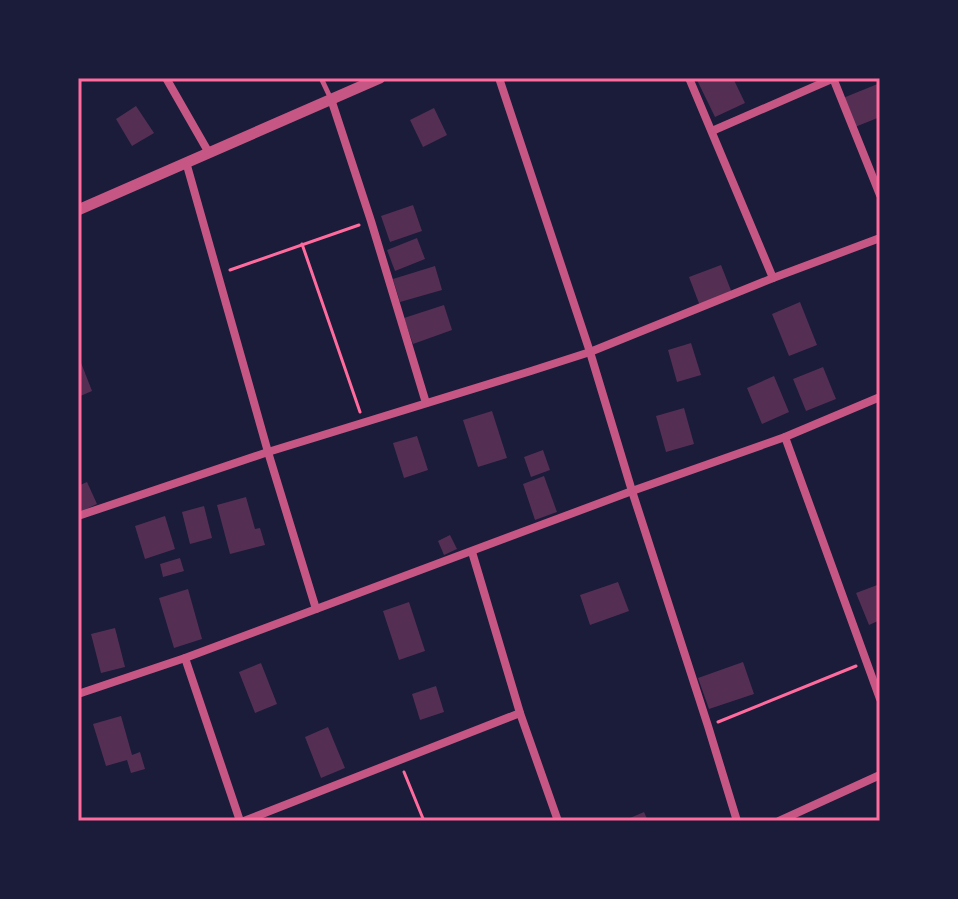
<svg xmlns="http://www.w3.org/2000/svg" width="958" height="899" font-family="'IBM Plex Sans',sans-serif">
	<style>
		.building { fill: #542f53 }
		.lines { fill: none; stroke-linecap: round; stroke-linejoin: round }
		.path { stroke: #ff6b9d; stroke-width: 3 }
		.service { stroke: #c65784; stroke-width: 5 }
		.minor { stroke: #c65784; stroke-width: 8 }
		.tertiary { stroke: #c65784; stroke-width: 11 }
		.neatline { fill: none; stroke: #ff6b9d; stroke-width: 3 }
	</style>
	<rect width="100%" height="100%" fill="#1b1b3a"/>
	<!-- building -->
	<g class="building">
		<polygon points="696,78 733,78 745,103 715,117"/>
		<polygon points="880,83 880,117 855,127 843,98"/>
		<polygon points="136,106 154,133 132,146 116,119"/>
		<polygon points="434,108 447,135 423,147 410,120"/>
		<polygon points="413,205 422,231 390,242 381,216"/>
		<polygon points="417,238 425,259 395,271 387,250"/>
		<polygon points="721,265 732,293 700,306 689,277"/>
		<polygon points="435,266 442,290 400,302 393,279"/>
		<polygon points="800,302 817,345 789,356 772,314"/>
		<polygon points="444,305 452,330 413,344 404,318"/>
		<polygon points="691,343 701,375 677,382 668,350"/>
		<polygon points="78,355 92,391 78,397"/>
		<polygon points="823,367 836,399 806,411 793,379"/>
		<polygon points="774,376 789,412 762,424 747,388"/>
		<polygon points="684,408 694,444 666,452 656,416"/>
		<polygon points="492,411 507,458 478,467 463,420"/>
		<polygon points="417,436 428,470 404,478 393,443"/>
		<polygon points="543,450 550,470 531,477 524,457"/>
		<polygon points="544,476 557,512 535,520 523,484"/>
		<polygon points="87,482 97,504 78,513 78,486"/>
		<polygon points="246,497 255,529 260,528 265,545 230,554 217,505"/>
		<polygon points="204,506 212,538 190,544 182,512"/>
		<polygon points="165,516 175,549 145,559 135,526"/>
		<polygon points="450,535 457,549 444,555 438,541"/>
		<polygon points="180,558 184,571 163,577 160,564"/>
		<polygon points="618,582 629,611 590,625 580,595"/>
		<polygon points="880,584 880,620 869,625 856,593"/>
		<polygon points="188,589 202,639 174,648 159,598"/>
		<polygon points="409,602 425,651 399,660 383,611"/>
		<polygon points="115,628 125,667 101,673 91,634"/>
		<polygon points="743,662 754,694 709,709 698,678"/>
		<polygon points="261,663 277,704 255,713 239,672"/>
		<polygon points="436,686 444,712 420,720 412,694"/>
		<polygon points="121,716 132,755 140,752 145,769 131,773 127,760 106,766 93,724"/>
		<polygon points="328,727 345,768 321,778 305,737"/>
		<polygon points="644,812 648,821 623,821"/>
	</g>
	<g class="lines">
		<!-- path -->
		<g class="path">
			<polyline points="302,244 360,412"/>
			<polyline points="230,270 359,225"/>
			<polyline points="718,722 856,666"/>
			<polyline points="404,772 424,821"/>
		</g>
		<!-- service -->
		<polyline class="service" points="321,78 331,99"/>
		<!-- minor -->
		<g class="minor">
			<polyline points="166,78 209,153"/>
			<polyline points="499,78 590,352 632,491 708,726 737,821"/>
			<polyline points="689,78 773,278"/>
			<polyline points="833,78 880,195"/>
			<polyline points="331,99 371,221 426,403"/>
			<polyline points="712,131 834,78"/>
			<polyline points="186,162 268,452 316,609"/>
			<polyline points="785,437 880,699"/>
			<polyline points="78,516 268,452 531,371 590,352 773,278 880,238"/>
			<polyline points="472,552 520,713 558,821"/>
			<polyline points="185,658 240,821"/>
			<polyline points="78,694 185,658 632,491 785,437 880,397"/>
			<polyline points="244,821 520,713"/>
			<polyline points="779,821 880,775"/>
		</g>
		<!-- tertiary -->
		<polyline class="tertiary" points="78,210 380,78"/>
	</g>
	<!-- border -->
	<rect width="958" height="899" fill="none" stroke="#1b1b3a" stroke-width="160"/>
	<rect x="80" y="80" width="798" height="739" class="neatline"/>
</svg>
